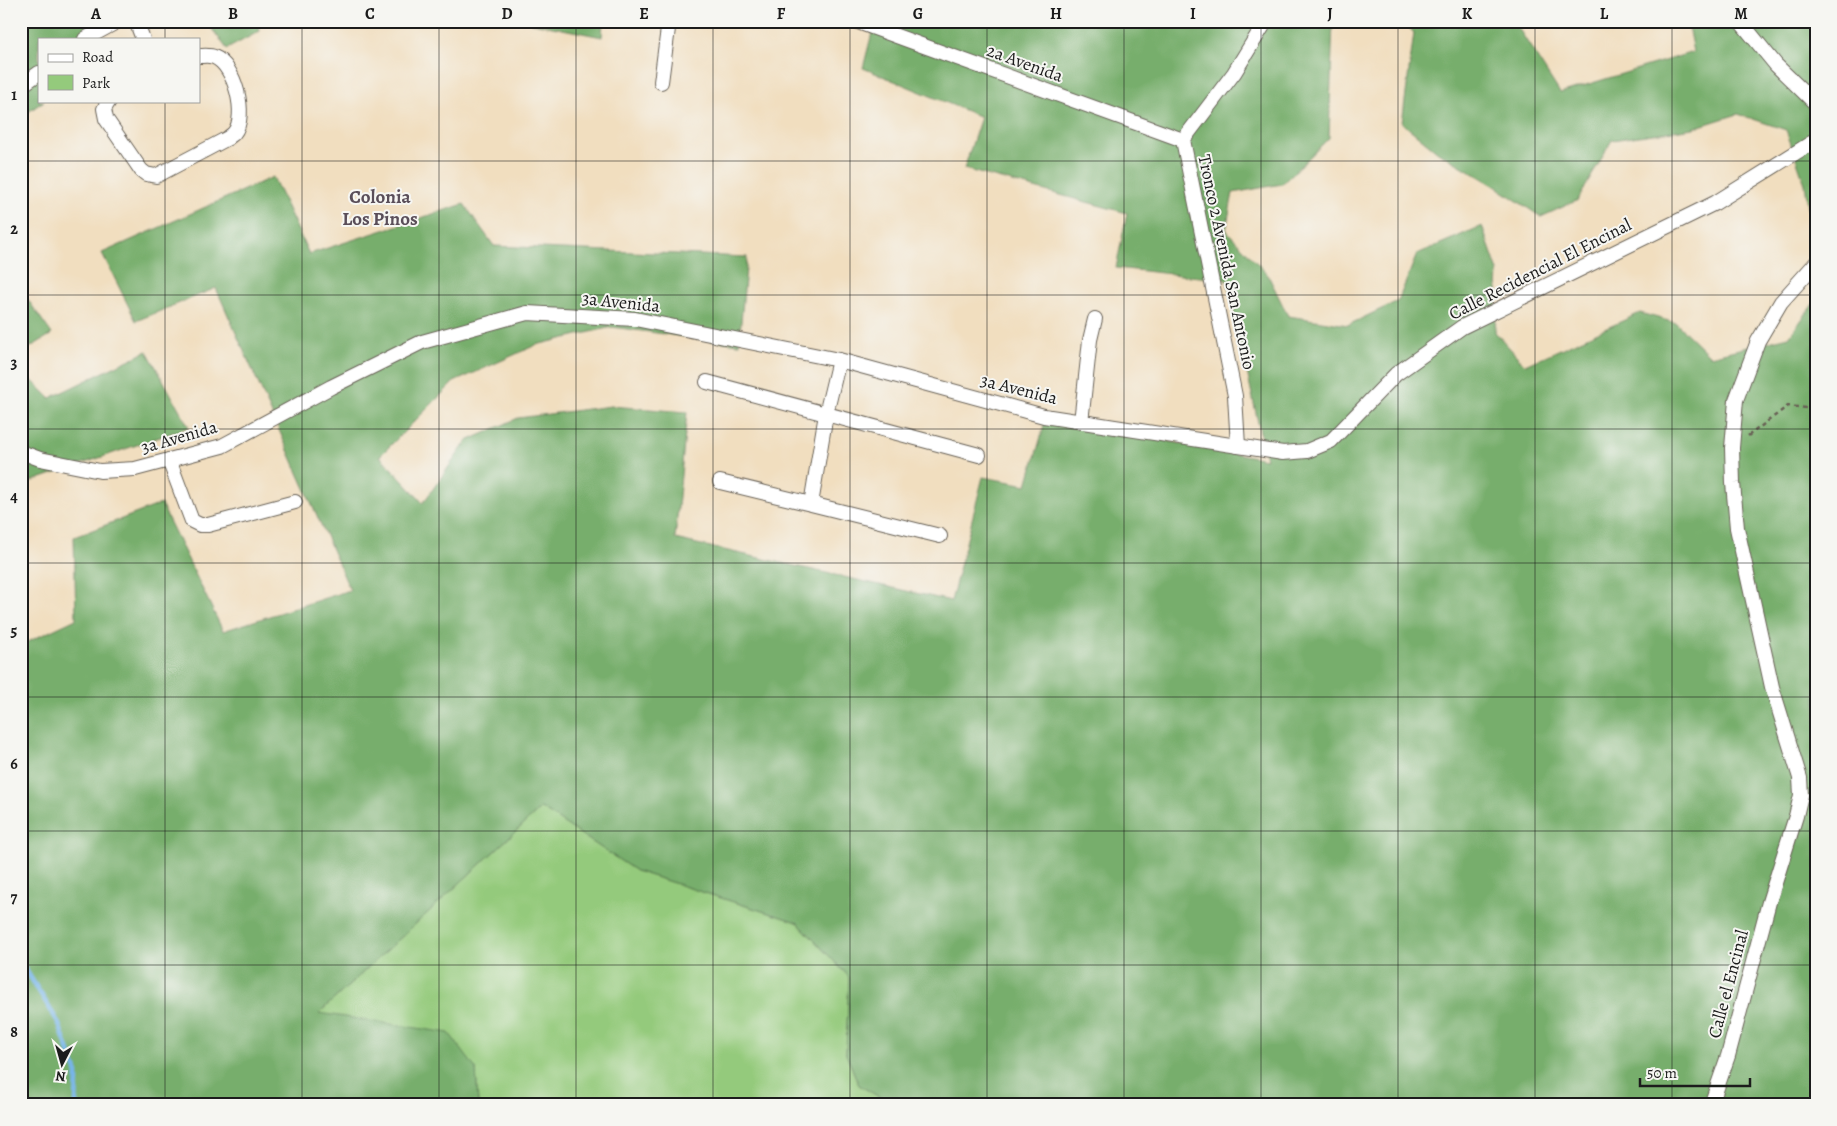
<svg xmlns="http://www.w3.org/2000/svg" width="1837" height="1126" font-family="Alegreya,serif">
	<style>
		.green { fill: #94ca7c; stroke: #58734c }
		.forest { fill: #77ae6c; stroke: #4a6544 }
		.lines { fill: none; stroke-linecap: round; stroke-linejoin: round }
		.stream { stroke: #77b5ea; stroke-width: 4.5 }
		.street-casing { stroke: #676055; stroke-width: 16 }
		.path { stroke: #676055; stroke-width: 2.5; stroke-dasharray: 4 4; stroke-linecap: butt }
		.street { stroke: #fff; stroke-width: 14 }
		.grid { fill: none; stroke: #1c1c1c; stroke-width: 1; stroke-opacity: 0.55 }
		.labels { text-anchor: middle; stroke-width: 4; stroke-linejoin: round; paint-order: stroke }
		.street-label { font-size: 18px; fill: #1c1c1c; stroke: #f6f6f2 }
		.neighbourhood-label { font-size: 19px; font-weight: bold; fill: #5a4e59; stroke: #f6f6f2 }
		.neatline { fill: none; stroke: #1c1c1c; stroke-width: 2 }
		.grid-label { font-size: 16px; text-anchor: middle; font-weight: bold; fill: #1c1c1c }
	</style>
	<rect width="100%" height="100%" fill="#f6f6f2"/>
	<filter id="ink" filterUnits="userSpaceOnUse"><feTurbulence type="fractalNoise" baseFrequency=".02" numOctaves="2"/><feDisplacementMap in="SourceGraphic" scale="10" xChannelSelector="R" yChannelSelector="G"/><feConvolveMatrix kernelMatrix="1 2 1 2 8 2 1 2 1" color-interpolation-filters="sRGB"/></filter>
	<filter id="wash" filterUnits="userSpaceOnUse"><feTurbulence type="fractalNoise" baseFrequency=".0096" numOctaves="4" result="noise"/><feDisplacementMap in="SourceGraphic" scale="20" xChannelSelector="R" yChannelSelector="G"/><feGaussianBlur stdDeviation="1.12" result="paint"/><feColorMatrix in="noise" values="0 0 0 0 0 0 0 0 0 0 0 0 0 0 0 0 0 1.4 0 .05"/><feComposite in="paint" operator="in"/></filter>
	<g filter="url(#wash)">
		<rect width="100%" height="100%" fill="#f1debf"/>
		<!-- green -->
		<polygon class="green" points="541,808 636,871 797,922 849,977 846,1054 859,1085 893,1105 478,1105 476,1069 319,1013"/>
		<!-- forest -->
		<g class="forest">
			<polygon points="21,21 88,21 100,39 39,39 39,101 44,101 21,117"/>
			<polygon points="206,21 256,21 260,31 227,49"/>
			<polygon points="523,21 603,21 602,37"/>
			<polygon points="875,21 1333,21 1329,138 1282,184 1233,193 1226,230 1268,275 1288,316 1348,325 1398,301 1417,254 1482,226 1498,271 1495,332 1525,365 1640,313 1676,323 1710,356 1789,337 1816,300 1816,1105 893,1105 859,1085 846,1054 849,977 797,922 636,871 541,808 319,1013 449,1033 476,1069 478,1105 21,1105 21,645 76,619 74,537 161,504 223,631 350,590 216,288 136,321 102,253 273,177 309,254 464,204 494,246 747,257 739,344 612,327 536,345 454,382 380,456 423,503 467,441 518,418 611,406 687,412 675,539 951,601 983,477 1027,485 1046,419 1266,459 1227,280 1116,268 1127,213 964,169 981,117 863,68"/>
			<polygon points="1402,21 1523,21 1517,26 1560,93 1693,52 1687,21 1816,21 1816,264 1805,184 1786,130 1738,114 1693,128 1612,140 1578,200 1541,217 1495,186 1438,152 1402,123 1414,33"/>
			<polygon points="21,290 52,334 21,353"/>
			<polygon points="147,351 189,427 21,485 21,370 50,398"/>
		</g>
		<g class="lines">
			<!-- stream -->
			<polyline class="stream" points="21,962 58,1022 77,1073 76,1105"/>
		</g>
	</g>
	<g filter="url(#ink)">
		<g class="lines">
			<defs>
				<g id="street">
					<polyline points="136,21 143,39"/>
					<polyline points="855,21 1183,140"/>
					<polyline points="1740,21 1776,65 1816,104"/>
					<polyline points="85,39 118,21"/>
					<polyline points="661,82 669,21"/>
					<polyline points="21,86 39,73"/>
					<path d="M109 101 104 109 106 119 141 170 146 174 156 176 228 138C230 136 232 135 234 133 248 116 235 65 214 57 210 55 203 56 199 56"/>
					<polyline points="839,360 826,414 811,504 940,536"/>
					<polyline points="707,382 979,455"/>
					<polyline points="1081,422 1090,340 1095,319"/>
					<polyline points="1238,446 1235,396 1183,140 1234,73 1266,21"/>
					<polyline points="21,452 40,459 100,471 135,469 222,446 331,387 422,342 527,313 635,319 839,360 1044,416 1283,453 1307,451 1331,441 1396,374 1462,327 1715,203 1816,140"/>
					<polyline points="169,460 192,521 200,525 208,525 295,502"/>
					<polyline points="720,482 811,504"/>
					<polyline points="1711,1105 1728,1056 1769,902 1796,816 1801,795 1800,778 1772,687 1737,528 1733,483 1732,448 1736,400 1758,341 1781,302 1816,263"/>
				</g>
			</defs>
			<!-- street casing -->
			<use href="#street" class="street-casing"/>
			<!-- path -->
			<polyline class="path" points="1748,436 1788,406 1816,409"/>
			<!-- street -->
			<use href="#street" class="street"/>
		</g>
	</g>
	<!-- grid -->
	<path class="grid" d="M165 21V39M302 21V1105M439 21V1105M576 21V1105M713 21V1105M850 21V1105M987 21V1105M1124 21V1105M1261 21V1105M1398 21V1105M1535 21V1105M1672 21V1105M165 101V1105M21 161H1816M21 295H1816M21 429H1816M21 563H1816M21 697H1816M21 831H1816M21 965H1816"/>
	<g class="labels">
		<!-- street labels -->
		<g class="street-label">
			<text transform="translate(1025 63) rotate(20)" y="6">2a Avenida</text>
			<text transform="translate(1227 262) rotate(78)" y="6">Tronco 2 Avenida San Antonio</text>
			<text transform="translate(1540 269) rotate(-27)" y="6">Calle Recidencial El Encinal</text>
			<text transform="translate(621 302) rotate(6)" y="6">3a Avenida</text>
			<text transform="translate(1019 389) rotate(14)" y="6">3a Avenida</text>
			<text transform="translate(179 437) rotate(-16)" y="6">3a Avenida</text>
			<text transform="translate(1728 984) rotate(-75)" y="6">Calle el Encinal</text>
		</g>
		<!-- neighbourhood labels -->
		<g class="neighbourhood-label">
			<text x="380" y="203">Colonia<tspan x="380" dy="22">Los Pinos</tspan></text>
		</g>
	</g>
	<!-- margin -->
	<rect width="1837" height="1126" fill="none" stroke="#f6f6f2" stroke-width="55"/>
	<!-- legend -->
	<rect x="38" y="38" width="162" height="65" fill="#f6f6f2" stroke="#9f9f9c"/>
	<rect x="48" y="54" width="25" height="8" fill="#ffffff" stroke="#9f9f9c"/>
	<text x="82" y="62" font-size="15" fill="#1c1c1c">Road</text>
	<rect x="48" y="75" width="25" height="15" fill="#94ca7c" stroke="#9f9f9c"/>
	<text x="82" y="88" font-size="15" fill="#1c1c1c">Park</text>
	<!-- north arrow -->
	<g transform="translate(62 1064) rotate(186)" stroke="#f6f6f2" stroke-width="4" paint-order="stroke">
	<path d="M0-4L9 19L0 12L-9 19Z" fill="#1c1c1c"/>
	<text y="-8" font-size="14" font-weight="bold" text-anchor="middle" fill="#1c1c1c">N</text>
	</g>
	<!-- scale -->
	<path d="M1640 1078v8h110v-8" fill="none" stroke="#1c1c1c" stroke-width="2.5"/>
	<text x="1647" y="1078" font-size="15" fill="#1c1c1c" stroke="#f6f6f2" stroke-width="4" paint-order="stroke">50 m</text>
	<rect x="28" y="28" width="1782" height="1070" class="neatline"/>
	<g class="grid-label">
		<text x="96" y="19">A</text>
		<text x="233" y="19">B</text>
		<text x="370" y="19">C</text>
		<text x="507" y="19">D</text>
		<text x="644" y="19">E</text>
		<text x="781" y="19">F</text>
		<text x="918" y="19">G</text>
		<text x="1056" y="19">H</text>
		<text x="1193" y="19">I</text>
		<text x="1330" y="19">J</text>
		<text x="1467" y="19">K</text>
		<text x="1604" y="19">L</text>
		<text x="1741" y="19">M</text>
		<text x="14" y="100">1</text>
		<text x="14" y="234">2</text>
		<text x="14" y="368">3</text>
		<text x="14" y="502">4</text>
		<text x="14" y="636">5</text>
		<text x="14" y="769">6</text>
		<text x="14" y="903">7</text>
		<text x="14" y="1037">8</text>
	</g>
</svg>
